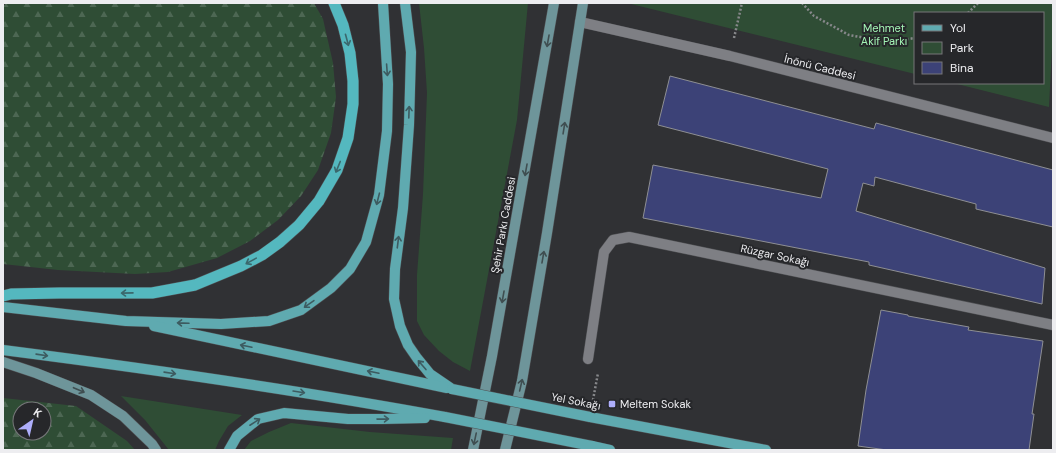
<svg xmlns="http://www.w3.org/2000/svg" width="1056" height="453" font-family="'DM Sans',sans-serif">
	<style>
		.green { fill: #2f4d35 }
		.forest { fill: url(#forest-firs); fill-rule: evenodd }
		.building { fill: #3c4277; stroke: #8e8f93 }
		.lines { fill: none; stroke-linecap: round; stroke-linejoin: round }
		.minor-casing { stroke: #4f5053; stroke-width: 11 }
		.secondary-casing { stroke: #4f5053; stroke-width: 11 }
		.primary-casing { stroke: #4f5053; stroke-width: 11 }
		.trunk-casing { stroke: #4f5053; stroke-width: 12 }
		.path { stroke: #87888b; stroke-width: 2.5; stroke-dasharray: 2 2; stroke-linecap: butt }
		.minor { stroke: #7e7f84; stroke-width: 10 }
		.secondary { stroke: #6e959a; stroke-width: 10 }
		.primary { stroke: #5faab0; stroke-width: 10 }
		.trunk { stroke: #54b8bf; stroke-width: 11 }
		.primary-bridge-casing { stroke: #4f5053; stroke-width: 11; stroke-linecap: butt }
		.primary-bridge { stroke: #5faab0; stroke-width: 10 }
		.oneway { stroke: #3b686d }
		.oneway2 { stroke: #3f4e51 }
		.oneway3 { stroke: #3d5b60 }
		.poi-dot { fill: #aeaefb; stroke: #26272a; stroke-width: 1.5 }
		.labels { text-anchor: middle; stroke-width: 4; stroke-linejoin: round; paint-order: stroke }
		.park-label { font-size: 11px; fill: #a4f5b6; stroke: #26272a }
		.street-label { font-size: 11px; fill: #ededf0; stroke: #26272a }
		.poi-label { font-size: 11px; fill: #ededf0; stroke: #26272a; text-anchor: start }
	</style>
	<defs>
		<pattern id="forest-firs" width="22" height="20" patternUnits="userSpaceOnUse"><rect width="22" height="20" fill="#2f4d35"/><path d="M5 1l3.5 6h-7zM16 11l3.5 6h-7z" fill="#4d6753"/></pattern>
	</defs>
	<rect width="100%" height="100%" fill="#303134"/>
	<!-- green -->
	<g class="green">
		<polygon points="419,3 528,3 517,120 470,371 453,362 439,351 424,335 417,321 417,275 423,194 427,93 424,48"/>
		<polygon points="627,3 1053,3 1053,28 1049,107 953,83 1043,83 1043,13 915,13 915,74"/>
		<polygon points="121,396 242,415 228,426 219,441 215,450 169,450 145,420"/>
		<polygon points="291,423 370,432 453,438 451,450 244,450 251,441 269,432"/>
	</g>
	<!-- forest -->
	<g class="forest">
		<polygon points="6,3 314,3 323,19 333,63 336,97 331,133 318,170 301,196 278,220 250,241 217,258 168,272 135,274 58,270 3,264 3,7"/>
		<path d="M3 398 76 406 127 441 135 450H3ZM20 409H44V433H20Z"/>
	</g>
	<!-- building -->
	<g class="building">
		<polygon points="670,76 874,129 876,123 1053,170 1053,227 976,209 976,204 875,177 874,186 863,183 856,211 1045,268 1042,304 869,265 869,262 643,218 653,165 821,198 828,169 658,125"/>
		<polygon points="881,310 908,315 908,316 969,327 968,330 1043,341 1032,414 1034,414 1029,450 887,450 858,446 866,390"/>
	</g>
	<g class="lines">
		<defs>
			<g id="minor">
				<polyline points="580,22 730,56 1053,138"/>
				<polyline points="588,359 604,252 613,240 629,237 1053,325"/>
			</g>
			<g id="secondary">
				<polyline points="3,362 36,373 91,395 123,416 152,444 156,450"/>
				<polyline points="473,450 492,356 554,3"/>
				<polyline points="505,450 522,381 547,233 583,3"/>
			</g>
			<g id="primary">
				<polyline points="405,3 411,52 409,125 403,208 395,269 394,299 400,326 408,345 417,358 430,374 452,389"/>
				<polyline points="3,307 126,321 221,324 269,321 301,310 331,288 350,269 366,242 379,195 387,131 388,84 383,3"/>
				<polyline points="154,326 447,388"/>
				<path d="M3 350C151 369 298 390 445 417"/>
				<polyline points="590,417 766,450"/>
				<polyline points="592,446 610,450"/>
				<polyline points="229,450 237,436 258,419 284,413 348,419 381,419 425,418"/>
			</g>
			<polyline id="trunk" points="3,296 11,294 59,293 152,293 195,285 241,266 262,255 280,242 299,225 319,201 337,170 348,138 353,104 353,81 350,53 343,25 334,3"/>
		</defs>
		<!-- minor casing -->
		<use href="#minor" class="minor-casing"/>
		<!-- secondary casing -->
		<use href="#secondary" class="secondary-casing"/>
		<!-- primary casing -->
		<use href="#primary" class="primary-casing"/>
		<!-- trunk casing -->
		<use href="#trunk" class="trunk-casing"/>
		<!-- path -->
		<g class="path">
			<polyline points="802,3 814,16 849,35 888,42 915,38"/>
			<polyline points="968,13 978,3"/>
			<polyline points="734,38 742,3"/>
			<polyline points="593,400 598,373"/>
		</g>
		<!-- minor -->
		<use href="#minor" class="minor"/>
		<!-- secondary -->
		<use href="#secondary" class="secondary"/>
		<!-- primary -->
		<use href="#primary" class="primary"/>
		<!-- trunk -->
		<use href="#trunk" class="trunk"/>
		<defs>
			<g id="primary-bridge">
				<polyline points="452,389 590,417"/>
				<polyline points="445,417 592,446"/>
			</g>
		</defs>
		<!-- primary-bridge casing -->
		<use href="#primary-bridge" class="primary-bridge-casing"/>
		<!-- primary-bridge -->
		<use href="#primary-bridge" class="primary-bridge"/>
	</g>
	<!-- one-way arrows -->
	<defs><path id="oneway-shaft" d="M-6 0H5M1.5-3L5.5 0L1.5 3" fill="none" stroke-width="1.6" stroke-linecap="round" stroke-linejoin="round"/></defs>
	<g class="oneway">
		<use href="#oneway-shaft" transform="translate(347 40) rotate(75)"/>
		<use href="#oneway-shaft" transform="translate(338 167) rotate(112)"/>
		<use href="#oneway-shaft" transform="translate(251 261) rotate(151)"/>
		<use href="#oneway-shaft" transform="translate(127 293) rotate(179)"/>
	</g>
	<g class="oneway2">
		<use href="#oneway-shaft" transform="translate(548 41) rotate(100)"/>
		<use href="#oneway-shaft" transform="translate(564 128) rotate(-81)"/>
		<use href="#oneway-shaft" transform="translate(526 170) rotate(100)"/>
		<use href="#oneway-shaft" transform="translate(543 257) rotate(-80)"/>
		<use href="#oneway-shaft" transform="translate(503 297) rotate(100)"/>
		<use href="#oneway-shaft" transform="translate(521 385) rotate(-77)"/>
		<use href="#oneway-shaft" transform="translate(79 390) rotate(23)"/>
		<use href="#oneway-shaft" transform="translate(475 439) rotate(102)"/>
	</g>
	<g class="oneway3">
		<use href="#oneway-shaft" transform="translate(387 70) rotate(86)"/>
		<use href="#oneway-shaft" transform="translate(409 112) rotate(-88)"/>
		<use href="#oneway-shaft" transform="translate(378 199) rotate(104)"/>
		<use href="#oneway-shaft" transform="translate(398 242) rotate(-83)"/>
		<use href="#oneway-shaft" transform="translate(309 304) rotate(145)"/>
		<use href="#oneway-shaft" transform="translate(183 323) rotate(-178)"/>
		<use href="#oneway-shaft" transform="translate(246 346) rotate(-168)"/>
		<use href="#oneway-shaft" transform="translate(42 355) rotate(8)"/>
		<use href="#oneway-shaft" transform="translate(422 365) rotate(-131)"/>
		<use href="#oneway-shaft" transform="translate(373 372) rotate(-168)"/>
		<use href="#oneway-shaft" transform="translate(170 373) rotate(8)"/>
		<use href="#oneway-shaft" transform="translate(299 392) rotate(9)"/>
		<use href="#oneway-shaft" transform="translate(383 419) rotate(-1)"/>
		<use href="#oneway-shaft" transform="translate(255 422) rotate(-33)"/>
	</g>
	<!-- markers -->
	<rect class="poi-dot" x="608" y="400" width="8" height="8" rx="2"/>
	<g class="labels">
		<!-- park labels -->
		<g class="park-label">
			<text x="884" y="32">Mehmet<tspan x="884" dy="13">Akif Parkı</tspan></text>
		</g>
		<!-- street labels -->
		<g class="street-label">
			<text transform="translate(820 67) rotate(14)" y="4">İnönü Caddesi</text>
			<text transform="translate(503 225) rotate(-80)" y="4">Şehir Parkı Caddesi</text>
			<text transform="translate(775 255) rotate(12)" y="4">Rüzgar Sokağı</text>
			<text transform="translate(576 401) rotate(11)" y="4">Yel Sokağı</text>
		</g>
		<!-- poi labels -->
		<g class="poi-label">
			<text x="620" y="408">Meltem Sokak</text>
		</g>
	</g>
	<!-- border -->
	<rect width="1056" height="453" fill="none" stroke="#ededf0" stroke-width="8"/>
	<!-- legend -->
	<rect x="914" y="12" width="130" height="72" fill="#26272a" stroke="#767679"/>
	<rect x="922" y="25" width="20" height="6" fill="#5faab0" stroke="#767679"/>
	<text x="950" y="32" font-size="12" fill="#ededf0">Yol</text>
	<rect x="922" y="42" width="20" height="12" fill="#2f4d35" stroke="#767679"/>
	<text x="950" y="52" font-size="12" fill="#ededf0">Park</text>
	<rect x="922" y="62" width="20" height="12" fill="#3c4277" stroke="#767679"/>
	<text x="950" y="72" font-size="12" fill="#ededf0">Bina</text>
	<!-- north arrow -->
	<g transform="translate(32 421) rotate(34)"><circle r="19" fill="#26272a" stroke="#767679"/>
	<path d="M0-3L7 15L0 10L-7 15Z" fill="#aeaefb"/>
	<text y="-6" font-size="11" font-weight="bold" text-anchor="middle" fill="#ededf0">K</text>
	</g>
</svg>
